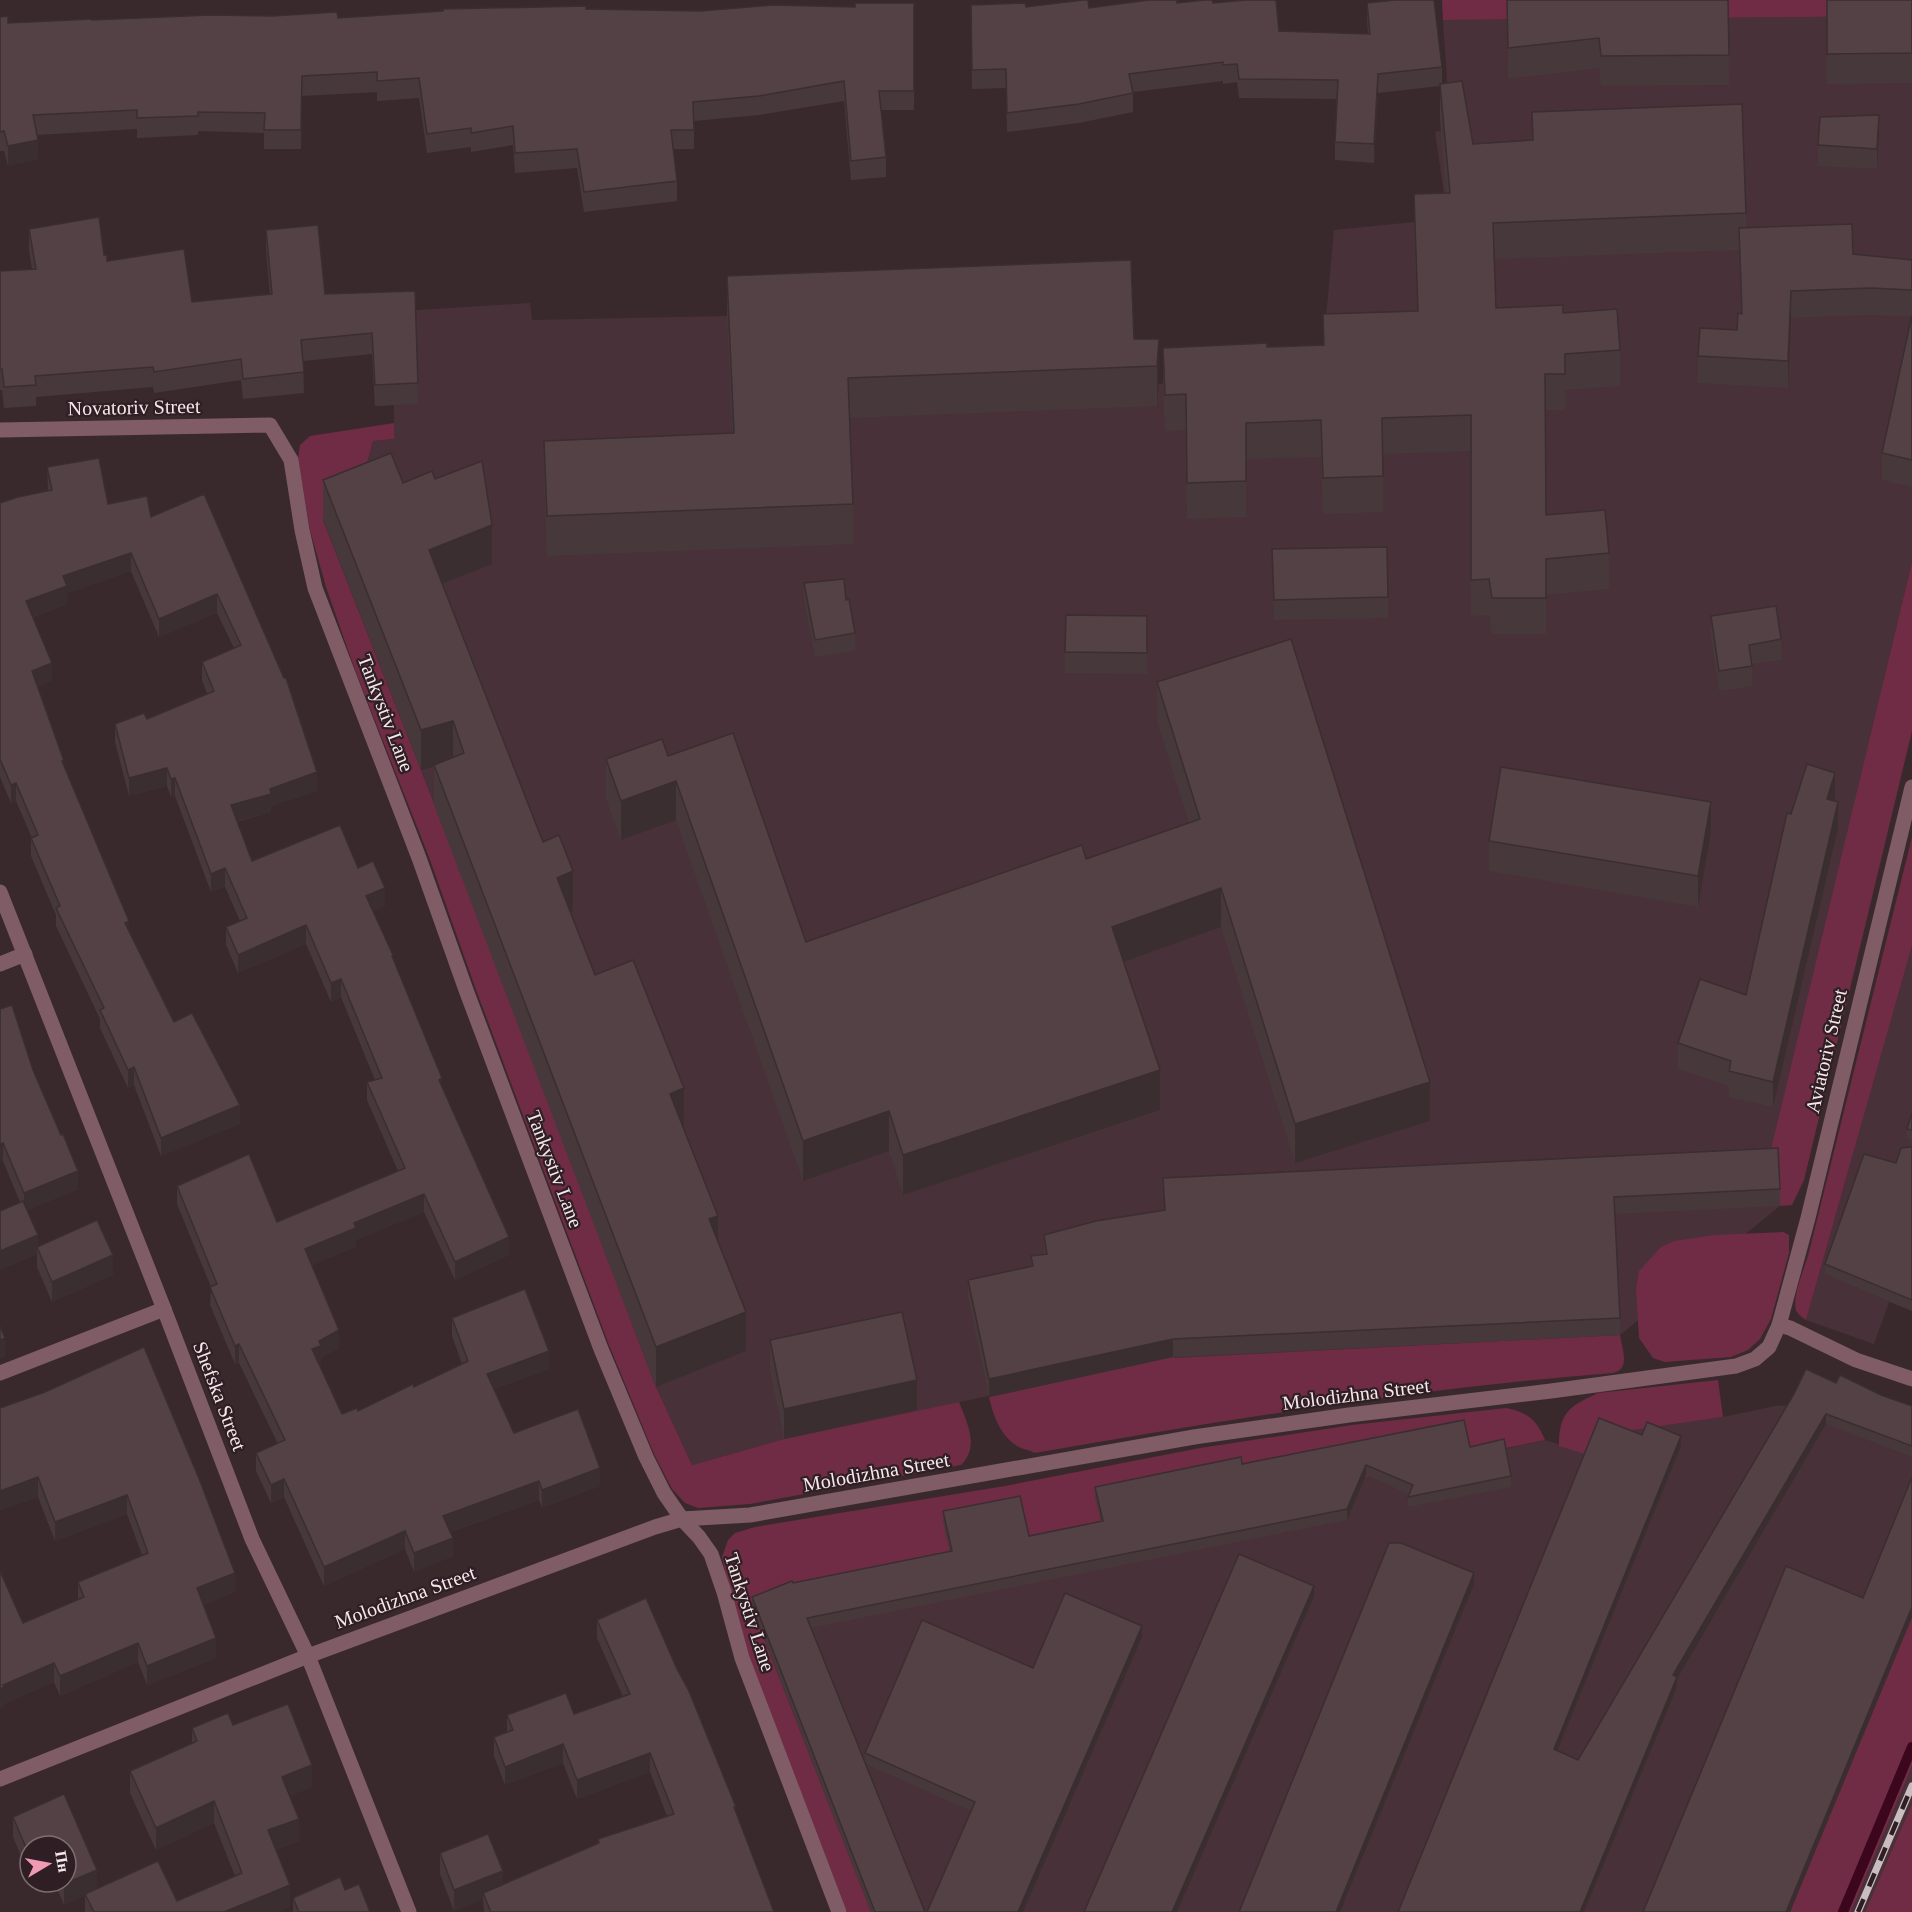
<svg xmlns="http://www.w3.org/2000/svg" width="1912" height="1912" font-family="Georgia,serif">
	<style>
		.built { fill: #483138 }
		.green { fill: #6f2c44 }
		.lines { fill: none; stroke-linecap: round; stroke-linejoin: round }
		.stream { stroke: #3c061d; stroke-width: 10 }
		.service { stroke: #7f5c66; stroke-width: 15 }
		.minor { stroke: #7f5c66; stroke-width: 15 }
		.rail-casing { stroke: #cabdc0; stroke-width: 7 }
		.rail { stroke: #2f1f24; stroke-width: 4.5; stroke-dasharray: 14; stroke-linecap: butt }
		.wall { fill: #47383c }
		.shaded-wall { fill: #3a2e31 }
		.building { fill: #534146; stroke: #3a2e31; stroke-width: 1.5 }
		.labels { text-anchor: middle; stroke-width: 4.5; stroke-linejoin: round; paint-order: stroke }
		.street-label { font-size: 20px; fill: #f4e8eb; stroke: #2f1f24 }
	</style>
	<rect width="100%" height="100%" fill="#39292d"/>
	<!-- built -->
	<g class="built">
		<polygon points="1912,16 1912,562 1768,1166 1778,1166 1780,1206 1620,1335 1174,1358 1173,1350 1149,1362 784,1439 692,1465 656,1387 466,885 323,519 363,478 373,441 394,439 394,405 375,406 371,313 530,303 532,320 727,316 1159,384 1267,379 1323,350 1334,230 1444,219 1444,194 1435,132 1450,129 1443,20"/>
		<polygon points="1912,946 1912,1311 1889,1302 1874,1344 1806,1320"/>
		<polygon points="1794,1405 1912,1417 1912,1617 1790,1912 871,1912 752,1607 952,1561 943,1522 1280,1467 1470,1457 1545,1440 1588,1454 1613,1433 1723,1417 1775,1406"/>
		<polygon points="1912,1766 1912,1804 1865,1912 1851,1912"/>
	</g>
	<!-- green -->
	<g class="green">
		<polygon points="1442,0 1912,0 1912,16 1443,20"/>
		<path d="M394 423V439L373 441 363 478 323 520 466 885 656 1387 692 1465 784 1439 959 1402C967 1423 980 1446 961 1465L750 1504 698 1508 685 1503 672 1489 654 1454 609 1345 475 987 429 857 355 670 326 587 310 530 298 458 300 445 310 436Z"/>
		<polygon points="1912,562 1912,731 1804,1180 1792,1205 1780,1206 1778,1166 1767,1166"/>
		<path d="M1912 837V946L1806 1320C1802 1317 1798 1315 1796 1310 1792 1297 1804 1269 1808 1256Z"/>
		<polygon points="1783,1232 1789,1235 1789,1253 1771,1319 1760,1339 1748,1350 1731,1357 1665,1362 1653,1358 1639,1338 1636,1289 1639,1271 1661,1247 1674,1241 1715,1235"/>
		<path d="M1620 1335C1622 1349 1631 1369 1613 1373 1419 1388 1226 1420 1035 1453 1029 1450 1022 1449 1017 1446 1000 1435 993 1415 989 1397L1149 1362 1173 1349 1174 1358Z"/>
		<path d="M1718 1380 1723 1417 1613 1433 1588 1455 1559 1446C1559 1413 1569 1406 1598 1393Z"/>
		<path d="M1506 1408C1527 1412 1537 1420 1545 1440L1357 1479 1096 1497 1103 1531 1029 1546 944 1522 952 1562 752 1608 871 1912H847L748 1656 729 1590 722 1557 728 1540 735 1533 755 1527 1005 1486 1200 1448 1352 1425Z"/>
		<polygon points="1912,1617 1912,1766 1851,1912 1790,1912"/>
		<polygon points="1912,1804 1912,1912 1865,1912"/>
	</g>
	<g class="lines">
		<!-- stream -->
		<polyline class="stream" points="1843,1912 1912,1747"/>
		<!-- service -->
		<polyline class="service" points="1779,1325 1790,1328 1856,1360 1912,1379"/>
		<!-- minor -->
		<g class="minor">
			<polyline points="0,430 270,425 291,460 302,530 315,588 419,858 466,990 601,1349 646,1457 664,1493 682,1519 699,1537 711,1554 724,1592 742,1658 839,1912"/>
			<polyline points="0,892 164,1309 252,1539 308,1656 409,1912"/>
			<polyline points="0,964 25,954"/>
			<polyline points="0,1373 164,1309"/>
			<polyline points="0,1779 308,1656 655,1527 682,1519 750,1515 1194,1437 1349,1415 1551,1391 1736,1366 1755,1359 1769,1347 1779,1325 1808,1218 1912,787"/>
		</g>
		<defs>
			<polyline id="rail" points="1858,1912 1912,1786"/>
		</defs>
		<!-- rail casing -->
		<use href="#rail" class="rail-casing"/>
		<!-- rail -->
		<use href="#rail" class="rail"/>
	</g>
	<!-- wall -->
	<g class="wall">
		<polygon points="1507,0 1728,0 1729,85 1601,86 1599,68 1508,79"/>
		<polygon points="1827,0 1912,0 1912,83 1827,84"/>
		<polygon points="914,3 914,110 881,110 886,157 886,177 851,180 844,101 759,115 694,121 694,149 673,149 677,181 677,201 584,212 577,168 515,173 513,145 471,152 471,147 427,153 419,98 377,101 377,92 302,96 301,149 264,149 264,133 198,131 198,135 137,138 137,129 37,135 38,159 8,166 4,151 0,151 0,17 8,23 92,20 338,18 586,9 700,11 855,7"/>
		<polygon points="1177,3 1213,3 1279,31 1368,34 1367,22 1367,3 1442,67 1442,84 1473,144 1532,140 1532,112 1746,213 1746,228 1853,254 1912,260 1912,487 1882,480 1882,453 1912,317 1870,315 1791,318 1788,388 1698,383 1698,356 1737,330 1741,313 1739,250 1495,259 1496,308 1563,313 1620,350 1620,386 1565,390 1565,410 1545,410 1546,515 1609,553 1609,589 1546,595 1546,634 1492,634 1489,615 1471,616 1471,451 1383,454 1383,512 1323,514 1321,457 1246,459 1246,517 1187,519 1186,430 1165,431 1163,384 1163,348 1267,347 1323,345 1323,314 1417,311 1414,230 1414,194 1446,193 1440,120 1440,86 1378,93 1374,163 1335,160 1335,142 1337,99 1239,98 1237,82 1223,84 1223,81 1133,92 1133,112 1079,123 1007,132 1006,88 972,89 971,24 1026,7 1089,8"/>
		<polygon points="1879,135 1877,169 1818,166 1818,145"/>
		<polygon points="29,229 104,255 107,261 192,302 270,295 266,251 266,230 325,294 415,291 418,404 375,406 372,354 303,361 304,393 243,399 241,380 154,393 153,387 36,397 36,406 4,408 2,390 0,390 0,271 32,269 29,250"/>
		<polygon points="727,276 1134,339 1159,339 1159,378 1157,406 849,418 853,504 853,544 547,556 544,480 544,441 732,433 727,316"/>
		<polygon points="47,467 108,504 151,517 204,494 317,791 271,806 271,812 237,822 252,861 358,868 385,906 373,911 393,959 442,1088 509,1255 455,1280 424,1212 356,1240 356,1247 312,1265 339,1348 321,1358 321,1364 319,1364 342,1414 358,1411 414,1387 462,1364 452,1336 452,1318 549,1369 494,1389 514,1433 600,1486 542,1508 539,1500 450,1532 453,1556 414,1572 405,1549 324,1586 284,1497 271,1503 256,1471 256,1453 278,1444 239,1363 235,1364 210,1305 211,1287 177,1204 177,1186 277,1222 398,1171 367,1100 367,1082 375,1080 341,997 331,1002 306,944 238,973 226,945 226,927 240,921 225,887 211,892 175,796 171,797 167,786 129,796 115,742 115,724 147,719 207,694 202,680 202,662 234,648 217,613 159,637 131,571 67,593 67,604 33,617 52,681 37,687 64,766 129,931 174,1022 240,1124 161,1156 134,1085 128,1088 100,1028 100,1019 56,926 56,915 31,856 31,838 32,838 16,801 11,803 0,777 0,503 48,490"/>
		<polygon points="435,479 492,564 442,584 543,842 573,911 570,912 595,975 684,1128 718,1241 746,1351 656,1387 434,805 434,766 421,770 323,519 323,480 403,483"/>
		<polygon points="1272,549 1388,597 1388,618 1274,620"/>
		<polygon points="804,583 846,600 855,633 855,650 815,657 804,600"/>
		<polygon points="1147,616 1147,674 1065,673 1065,652"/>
		<polygon points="1711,616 1781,639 1781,660 1752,664 1752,686 1719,691 1711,637"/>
		<polygon points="1157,682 1430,1121 1295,1163 1221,927 1124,962 1160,1110 903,1195 889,1151 803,1181 676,820 621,840 606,799 606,759 668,756 806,942 1086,859 1189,823 1157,721"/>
		<polygon points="1835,799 1835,801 1838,828 1773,1107 1729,1097 1729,1086 1678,1069 1678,1043 1746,995 1791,814"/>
		<polygon points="1711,832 1698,907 1489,871 1489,841"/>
		<polygon points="0,1009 33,1070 78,1189 27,1210 38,1246 113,1275 52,1302 37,1267 37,1254 0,1270 0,1211 20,1202 3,1161"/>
		<polygon points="1912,1113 1912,1140 1907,1139 1907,1129"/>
		<polygon points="1912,1147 1912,1311 1825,1274 1825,1264 1896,1163"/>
		<polygon points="1163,1178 1780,1189 1780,1206 1615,1214 1620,1318 1620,1335 1173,1357 989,1397 968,1297 968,1280 1031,1266 1031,1256 1044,1254 1044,1235 1164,1210"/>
		<polygon points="770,1340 917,1410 784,1439 770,1370"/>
		<polygon points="1836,1383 1881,1395 1912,1406 1912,1457 1826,1424 1677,1679 1677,1687 1584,1912 1398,1912 1642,1435 1681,1446 1557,1750 1578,1760"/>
		<polygon points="45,1392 235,1592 203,1605 216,1658 147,1685 138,1662 60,1696 54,1682 4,1704 4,1707 0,1708 0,1571 23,1623 78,1600 78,1582 142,1555 127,1514 55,1541 38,1497 0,1510 0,1408"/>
		<polygon points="1470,1447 1511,1476 1511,1487 1408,1507 1408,1497 1409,1494 1366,1475 1347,1520 811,1628 865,1761 865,1753 1033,1668 1142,1637 1023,1912 927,1912 971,1811 866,1764 925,1912 871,1912 752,1607 752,1597 793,1583 950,1552 943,1522 943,1511 1029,1536 1101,1521 1095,1497 1095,1487 1242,1464"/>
		<polygon points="597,1620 736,1812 774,1912 484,1912 483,1899 454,1911 440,1874 440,1853 503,1884 598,1844 598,1839 667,1816 650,1772 577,1799 563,1763 505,1785 494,1756 494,1737 507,1732 507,1715 574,1714 623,1697 597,1638"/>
		<polygon points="288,1704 312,1765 312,1787 289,1796 299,1819 299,1841 276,1850 290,1885 290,1907 278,1912 85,1912 85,1895 64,1905 55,1884 37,1892 32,1882 66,1882 66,1846 30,1846 30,1877 13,1837 13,1817 64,1794 97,1870 97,1889 158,1861 177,1901 235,1876 214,1823 156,1850 130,1793 130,1771 192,1743 192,1728 228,1713 233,1725"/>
		<polygon points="345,1890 370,1912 293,1912 293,1898"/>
	</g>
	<!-- shaded-wall -->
	<g class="shaded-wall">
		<polygon points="1378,74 1378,93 1374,163 1374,144"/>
		<polygon points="1879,115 1879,135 1877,169 1877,149"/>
		<polygon points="38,140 38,159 8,166 8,146"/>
		<polygon points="1791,291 1791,318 1788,388 1788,361"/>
		<polygon points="1159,339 1159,378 1157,406 1157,366"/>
		<polygon points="492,525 492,564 429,589 429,550"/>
		<polygon points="131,553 131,571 67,593 67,604 26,619 26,601 63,576"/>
		<polygon points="217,594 217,613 159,637 159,619"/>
		<polygon points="52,663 52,681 32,689 32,671"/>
		<polygon points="453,721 453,761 421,770 421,730"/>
		<polygon points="167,768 167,786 129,796 129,778"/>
		<polygon points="317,772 317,791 271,806 271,812 231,823 231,805 270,789"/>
		<polygon points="1835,773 1835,799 1827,825 1827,799"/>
		<polygon points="175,778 175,796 171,797 171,779"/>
		<polygon points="676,781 676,820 621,840 621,801"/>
		<polygon points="16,783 16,801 11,803 11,785"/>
		<polygon points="1711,802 1711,832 1698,907 1698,876"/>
		<polygon points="1838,802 1838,828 1773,1107 1773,1082"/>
		<polygon points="225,868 225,887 211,892 211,874"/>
		<polygon points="573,871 573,911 557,917 557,878"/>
		<polygon points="385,888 385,906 366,914 366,896"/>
		<polygon points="1221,888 1221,927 1112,966 1112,927"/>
		<polygon points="129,921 129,939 125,923"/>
		<polygon points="306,925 306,944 238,973 238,955"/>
		<polygon points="341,979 341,997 331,1002 331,983"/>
		<polygon points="134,1067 134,1085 128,1088 128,1070"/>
		<polygon points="1160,1070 1160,1110 903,1195 903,1155"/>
		<polygon points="442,1078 442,1097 439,1080"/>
		<polygon points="1430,1082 1430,1121 1295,1163 1295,1124"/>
		<polygon points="684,1088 684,1128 670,1133 670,1094"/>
		<polygon points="240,1105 240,1124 161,1156 161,1138"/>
		<polygon points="889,1111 889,1151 803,1181 803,1141"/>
		<polygon points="3,1143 3,1161 0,1162 0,1144"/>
		<polygon points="78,1171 78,1189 24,1211 24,1193"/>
		<polygon points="424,1194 424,1212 356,1240 356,1247 305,1268 305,1249 354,1223"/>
		<polygon points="718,1216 718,1256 709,1219"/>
		<polygon points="38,1235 38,1249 37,1247 37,1254 0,1270 0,1251"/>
		<polygon points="509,1237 509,1255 455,1280 455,1262"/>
		<polygon points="113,1255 113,1275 52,1302 52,1282"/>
		<polygon points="746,1312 746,1351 656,1387 656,1347"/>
		<polygon points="339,1330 339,1348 321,1358 321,1364 312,1368 312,1349 319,1341"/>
		<polygon points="5,1338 5,1357 0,1359 0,1340"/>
		<polygon points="1173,1339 1173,1357 989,1397 989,1379"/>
		<polygon points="239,1344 239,1363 235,1364 235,1346"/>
		<polygon points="549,1351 549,1369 487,1392 487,1374"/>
		<polygon points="917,1380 917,1410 784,1439 784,1409"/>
		<polygon points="1826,1414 1826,1424 1677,1679 1677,1687 1584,1912 1580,1912 1673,1675"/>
		<polygon points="1681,1436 1681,1446 1554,1759 1554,1749"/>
		<polygon points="1366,1465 1366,1475 1347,1520 1347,1509"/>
		<polygon points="600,1468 600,1486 542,1508 542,1490"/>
		<polygon points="38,1477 38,1497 0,1510 0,1491"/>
		<polygon points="284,1479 284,1497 271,1503 271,1485"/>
		<polygon points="539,1481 539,1500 443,1534 443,1516"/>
		<polygon points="127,1495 127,1514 55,1541 55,1522"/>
		<polygon points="405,1531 405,1549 324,1586 324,1567"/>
		<polygon points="453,1538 453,1556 414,1572 414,1553"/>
		<polygon points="235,1573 235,1592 197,1607 197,1588"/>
		<polygon points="1474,1573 1474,1584 1340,1912 1336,1912"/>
		<polygon points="1314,1586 1314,1596 1177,1912 1172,1912"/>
		<polygon points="1912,1607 1912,1617 1790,1912 1786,1912"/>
		<polygon points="1142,1626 1142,1637 1023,1912 1018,1912"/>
		<polygon points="216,1638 216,1658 147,1685 147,1666"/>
		<polygon points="138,1643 138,1662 60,1696 60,1676"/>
		<polygon points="54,1663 54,1682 4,1704 4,1707 0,1708 0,1689 3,1685"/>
		<polygon points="563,1744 563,1763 505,1785 505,1767"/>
		<polygon points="650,1753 650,1772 577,1799 577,1780"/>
		<polygon points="312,1765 312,1787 282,1799 282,1777"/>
		<polygon points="214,1801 214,1823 156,1850 156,1828"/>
		<polygon points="299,1819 299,1841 268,1853 268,1830"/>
		<polygon points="97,1870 97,1890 64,1905 64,1884"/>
		<polygon points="503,1871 503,1891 483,1893 483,1899 454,1911 454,1890"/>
		<polygon points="37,1882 55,1882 55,1884 37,1892"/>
		<polygon points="290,1885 290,1907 278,1912 224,1912"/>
	</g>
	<!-- building -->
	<g class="building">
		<polygon points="1083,0 1088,0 1089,8 1149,0 1177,0 1177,3 1205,0 1212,0 1213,3 1246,0 1276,0 1279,31 1370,34 1367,3 1395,0 1434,0 1442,67 1378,74 1374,144 1335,142 1338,80 1239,79 1237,64 1223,65 1223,62 1129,74 1133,93 1079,104 1007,113 1006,69 972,70 971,5 1025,3 1026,7"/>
		<polygon points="1507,0 1728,0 1729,55 1601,56 1599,38 1508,48"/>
		<polygon points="1827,0 1912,0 1912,53 1827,54"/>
		<polygon points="855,3 914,3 914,91 879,91 886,157 851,161 844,81 759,96 693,102 694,130 671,130 677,181 584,192 577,149 515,153 513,126 471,133 471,128 427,134 419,78 377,81 377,72 302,76 301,130 264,130 265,113 198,112 198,116 137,118 137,110 33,115 38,140 8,146 4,131 0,132 0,17 8,16 8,23 92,19 92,20 211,15 272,16 337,12 338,18 443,11 443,9 586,6 586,9 700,11 773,5 855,7"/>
		<polygon points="1462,81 1473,144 1533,140 1532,112 1742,104 1746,213 1493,223 1496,308 1563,305 1563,313 1617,309 1620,350 1565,354 1565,374 1545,374 1546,515 1605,510 1609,553 1546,559 1546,598 1492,598 1489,579 1471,580 1471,415 1382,418 1383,476 1323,478 1321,420 1246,423 1246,481 1187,483 1186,394 1165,395 1163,348 1267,343 1267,347 1324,345 1323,314 1418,311 1414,194 1450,193 1440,84"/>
		<polygon points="1879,115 1877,149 1818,145 1820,117"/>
		<polygon points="99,217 104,255 107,255 107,261 184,249 192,302 272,294 266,230 318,225 325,294 415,291 418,383 375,385 372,333 301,340 304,372 243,379 241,359 154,372 153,367 35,376 36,385 4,387 2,369 0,369 0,271 36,269 29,229"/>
		<polygon points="1852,224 1853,254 1912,260 1912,290 1870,288 1791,291 1788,361 1698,356 1700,328 1737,330 1738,313 1742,314 1739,228"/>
		<polygon points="1131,260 1134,339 1159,339 1157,366 848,378 853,504 547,516 544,441 734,433 727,276"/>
		<polygon points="1912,315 1912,460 1882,453"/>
		<polygon points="391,453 403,483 432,471 435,479 482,461 492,525 429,550 543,842 559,835 573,871 557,878 595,975 633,960 684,1088 670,1094 718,1216 709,1219 746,1312 656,1347 434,765 464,753 453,721 421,730 323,480"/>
		<polygon points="99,458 108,504 147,496 151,517 204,494 284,678 286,678 317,772 270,789 271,794 231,805 252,861 340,825 358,868 373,861 385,888 366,896 393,955 392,956 442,1078 439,1080 509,1237 455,1262 424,1194 354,1223 356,1228 305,1249 339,1330 319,1341 321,1346 312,1349 342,1414 357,1408 358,1411 413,1384 414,1387 468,1361 452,1318 525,1289 549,1351 487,1374 514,1433 578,1409 600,1468 542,1490 539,1481 443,1516 453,1538 414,1553 405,1531 324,1567 284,1479 271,1485 256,1453 285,1440 239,1344 235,1346 210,1287 217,1284 177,1186 249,1154 277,1222 405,1168 367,1082 382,1078 341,979 331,983 306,925 238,955 226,927 247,918 225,868 211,874 175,778 171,779 167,768 129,778 115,724 144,713 147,719 214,691 202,662 241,645 217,594 159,619 131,553 63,576 67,586 26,601 52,663 32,671 64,761 62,761 129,921 125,923 174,1022 192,1013 240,1105 161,1138 134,1067 128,1070 100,1010 104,1008 56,908 60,906 31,838 38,835 16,783 11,785 0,759 0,503 18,497 52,490 47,467"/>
		<polygon points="1387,547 1388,597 1274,600 1272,549"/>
		<polygon points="844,579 846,600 849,599 855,633 815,640 804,583"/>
		<polygon points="1776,606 1781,639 1749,645 1752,666 1719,671 1711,616"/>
		<polygon points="1066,615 1147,616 1147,653 1065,652"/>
		<polygon points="1291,639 1430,1082 1295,1124 1221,888 1112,927 1160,1070 903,1155 889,1111 803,1141 676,781 621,801 606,759 662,739 668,756 733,733 806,942 1082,845 1086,859 1200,819 1157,682"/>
		<polygon points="1807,764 1835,773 1827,799 1838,802 1773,1082 1729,1071 1731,1061 1678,1043 1700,979 1746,995 1787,813 1791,814"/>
		<polygon points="1501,767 1711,802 1698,876 1489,841"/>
		<polygon points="12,1005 33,1070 61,1135 63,1134 78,1171 24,1193 3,1143 0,1144 0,1009"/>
		<polygon points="1912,1113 1912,1130 1907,1129"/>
		<polygon points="1912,1147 1912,1300 1825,1264 1864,1154 1896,1163 1901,1148"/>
		<polygon points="1778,1148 1780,1189 1614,1197 1620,1318 1173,1339 989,1379 968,1280 1033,1266 1031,1256 1047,1254 1044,1235 1096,1221 1165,1210 1163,1178"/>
		<polygon points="23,1201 38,1235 0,1251 0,1211"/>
		<polygon points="97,1220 113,1255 52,1282 37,1247"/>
		<polygon points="902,1312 917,1380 784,1409 770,1340"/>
		<polygon points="0,1326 5,1338 0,1340"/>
		<polygon points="144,1347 200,1481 235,1573 197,1588 216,1638 147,1666 138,1643 60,1676 54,1663 3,1685 4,1687 0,1689 0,1571 23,1623 84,1597 78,1582 148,1553 127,1495 55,1522 38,1477 0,1491 0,1408 45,1392"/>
		<polygon points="1806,1369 1836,1383 1840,1375 1881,1395 1912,1406 1912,1446 1826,1414 1673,1675 1677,1677 1580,1912 1398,1912 1599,1418 1642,1435 1647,1422 1681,1436 1554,1749 1578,1760 1794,1394"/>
		<polygon points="1464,1420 1470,1447 1504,1439 1511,1476 1408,1497 1413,1485 1366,1465 1347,1509 807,1618 925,1912 875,1912 752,1597 792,1581 793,1583 952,1551 943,1511 1020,1496 1029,1536 1103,1521 1095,1487 1241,1457 1242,1464"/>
		<polygon points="1912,1477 1912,1607 1786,1912 1643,1912 1786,1566 1863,1598"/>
		<polygon points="1389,1543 1401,1543 1474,1573 1336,1912 1239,1912"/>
		<polygon points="1239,1554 1314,1586 1172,1912 1084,1912"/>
		<polygon points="1065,1593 1142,1626 1018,1912 927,1912 975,1802 865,1753 922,1620 1033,1668"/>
		<polygon points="646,1598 677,1669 689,1691 736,1807 734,1807 774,1912 491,1912 483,1893 599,1843 598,1839 674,1814 650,1753 577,1780 563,1744 505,1767 494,1737 513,1730 507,1715 566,1693 574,1714 630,1694 597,1620"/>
		<polygon points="288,1704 312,1765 282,1777 299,1819 268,1830 290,1885 224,1912 94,1912 85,1894 158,1861 177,1901 242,1873 214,1801 156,1828 130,1771 197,1741 192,1728 228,1713 233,1725"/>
		<polygon points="64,1794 97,1870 64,1884 63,1882 66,1882 66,1846 30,1846 30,1857 13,1817"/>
		<polygon points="488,1834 503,1871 454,1890 440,1853"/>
		<polygon points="340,1877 345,1890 359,1884 370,1912 299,1912 293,1898"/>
	</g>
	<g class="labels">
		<!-- street labels -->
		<g class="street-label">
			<text transform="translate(134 407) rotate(-1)" y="7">Novatoriv Street</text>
			<text transform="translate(386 713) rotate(69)" y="7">Tankystiv Lane</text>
			<text transform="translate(1826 1051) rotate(-77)" y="7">Aviatoriv Street</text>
			<text transform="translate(555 1169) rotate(69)" y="7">Tankystiv Lane</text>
			<text transform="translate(1356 1394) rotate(-7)" y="7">Molodizhna Street</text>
			<text transform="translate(220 1396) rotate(69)" y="7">Shefska Street</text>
			<text transform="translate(876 1472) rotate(-10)" y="7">Molodizhna Street</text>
			<text transform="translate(405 1597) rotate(-20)" y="7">Molodizhna Street</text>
			<text transform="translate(750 1612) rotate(72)" y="7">Tankystiv Lane</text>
		</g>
	</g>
	<!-- north arrow -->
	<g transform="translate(48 1864) rotate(80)"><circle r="28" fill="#2f1f24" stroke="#7e6f74" stroke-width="1.5"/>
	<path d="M0-4.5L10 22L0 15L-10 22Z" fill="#f09ab4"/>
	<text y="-9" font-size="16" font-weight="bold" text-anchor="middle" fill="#f4e8eb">Пн</text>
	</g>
</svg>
